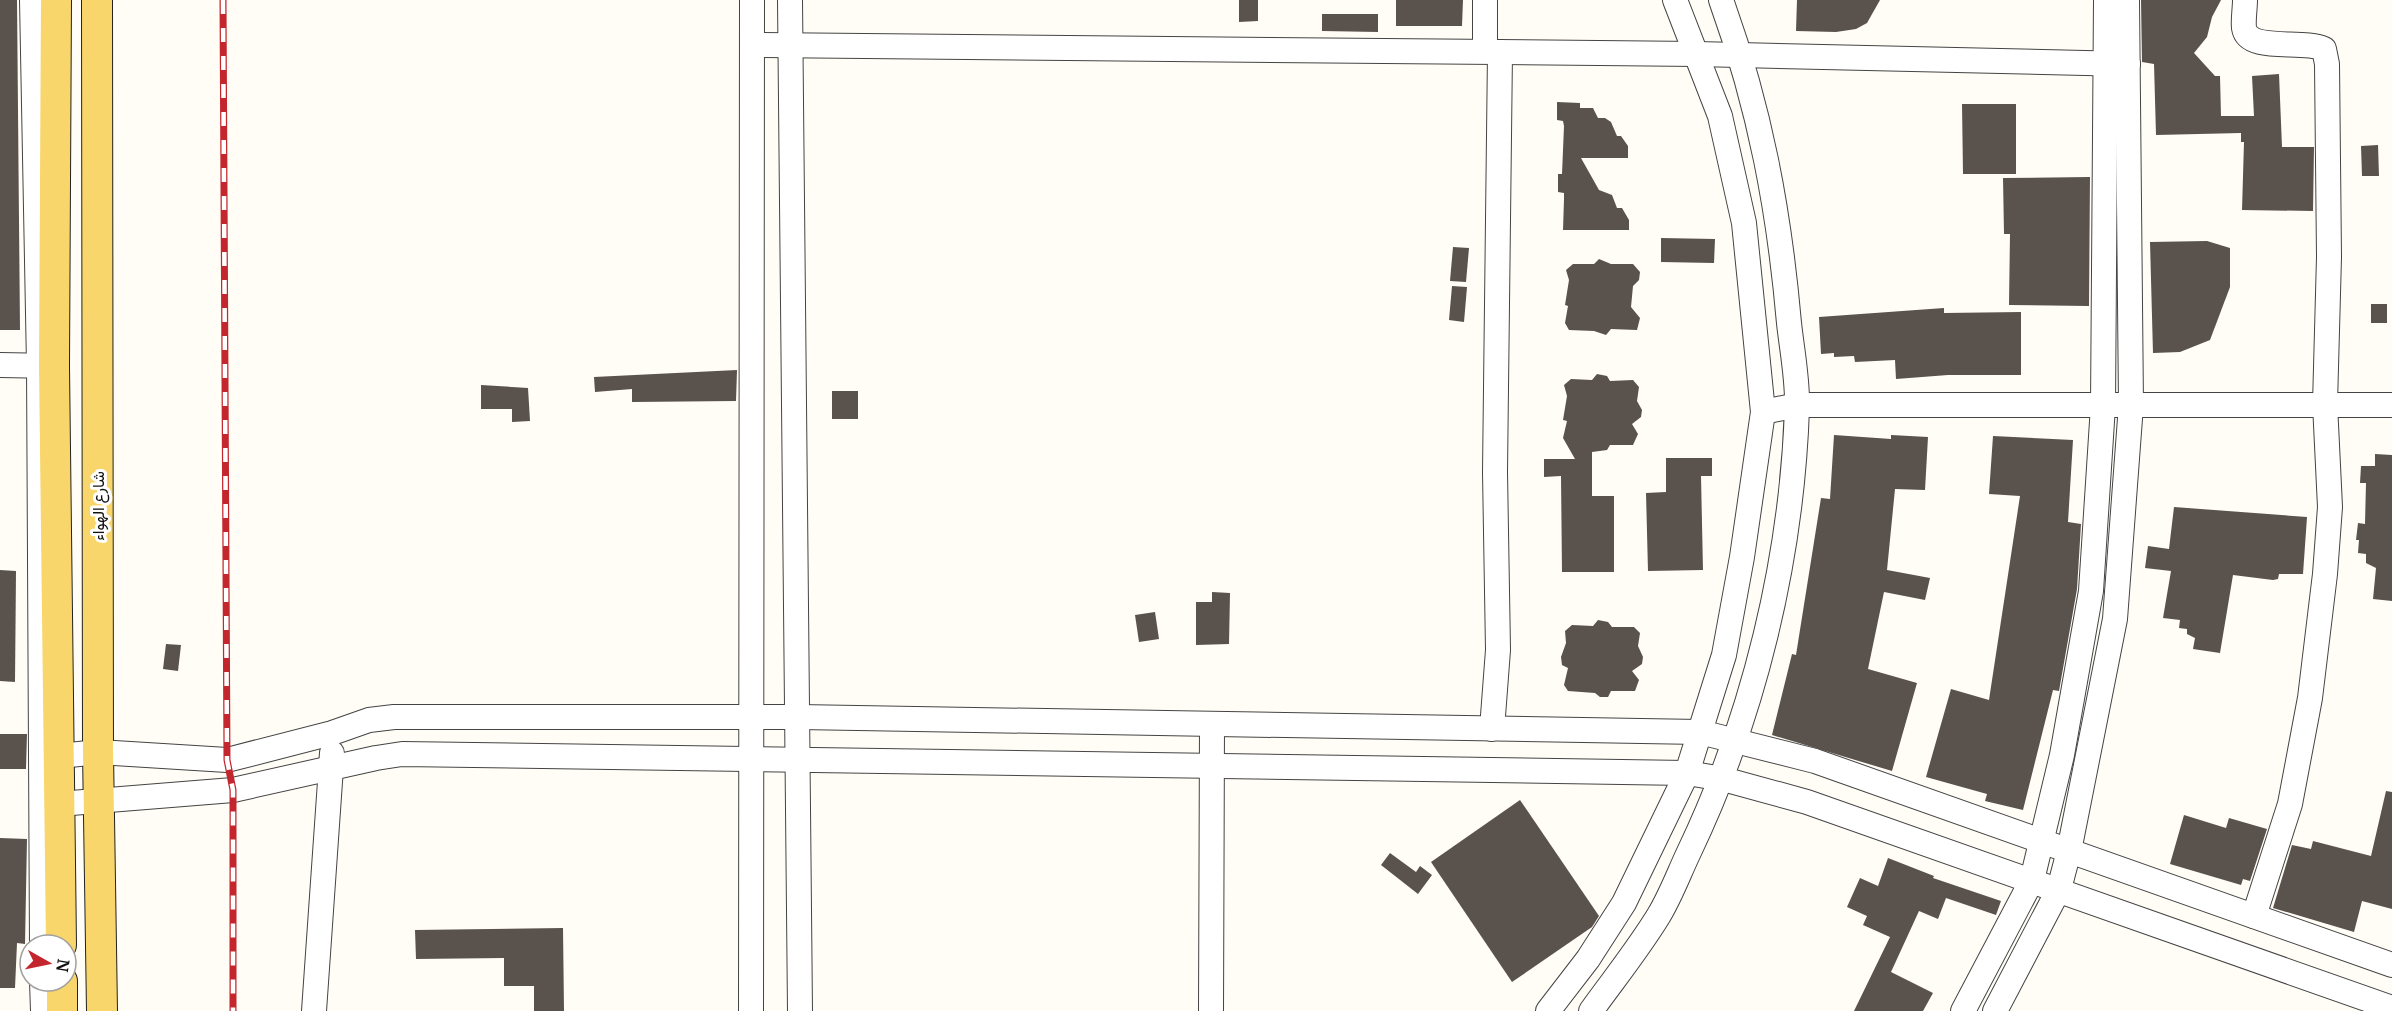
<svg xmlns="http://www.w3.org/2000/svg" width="2392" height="1011" font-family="Merriweather,Vazirmatn,serif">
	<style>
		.building { fill: #5a524d }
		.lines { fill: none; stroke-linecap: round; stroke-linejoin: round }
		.minor-casing { stroke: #444; stroke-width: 26 }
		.major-casing { stroke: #222; stroke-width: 32 }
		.minor { stroke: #fff; stroke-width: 24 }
		.major { stroke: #f9d66b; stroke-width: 30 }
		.rail-casing { stroke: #c4262e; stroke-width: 7 }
		.rail { stroke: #fff; stroke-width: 4.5; stroke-dasharray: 14; stroke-linecap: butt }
		.labels { text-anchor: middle; stroke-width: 6; stroke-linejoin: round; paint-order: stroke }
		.street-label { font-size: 16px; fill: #111; stroke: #fff }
	</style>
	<rect width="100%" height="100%" fill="#fffdf5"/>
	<!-- building -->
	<g class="building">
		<polygon points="0,0 17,0 20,330 0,330"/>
		<polygon points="1239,0 1258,0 1258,21 1239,22"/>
		<polygon points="1396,0 1463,0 1462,26 1396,26"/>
		<polygon points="1797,0 1880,0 1867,23 1856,29 1836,32 1796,31"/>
		<polygon points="2141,0 2221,0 2212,17 2207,37 2194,53 2215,76 2220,76 2221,116 2254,116 2252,76 2279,74 2282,147 2314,147 2313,211 2242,210 2244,142 2241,142 2241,133 2156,135 2154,64 2142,62"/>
		<polygon points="1322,14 1378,14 1378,32 1322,31"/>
		<polygon points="1557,102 1580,103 1580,108 1593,108 1598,118 1605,118 1611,122 1617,136 1621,136 1628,146 1628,158 1581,158 1599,190 1612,195 1617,208 1622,208 1629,220 1629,230 1563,230 1564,199 1564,193 1558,192 1558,174 1562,174 1564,126 1563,121 1557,120"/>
		<polygon points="1962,104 2016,104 2016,174 1963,174"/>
		<polygon points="2378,145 2379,176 2362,176 2361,146"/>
		<polygon points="2090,177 2089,306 2009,305 2010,234 2004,234 2003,178"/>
		<polygon points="1661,238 1715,239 1714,263 1661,262"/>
		<polygon points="2207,241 2230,248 2230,287 2210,340 2180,352 2153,353 2150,242"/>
		<polygon points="1453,247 1469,248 1466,282 1450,281"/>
		<polygon points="1599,259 1611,264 1633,264 1640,272 1639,280 1633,286 1631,307 1640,318 1637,330 1611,329 1606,335 1594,331 1569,330 1565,323 1568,306 1565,305 1569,280 1566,270 1573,264 1594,264"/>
		<polygon points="1452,286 1467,287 1464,322 1449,320"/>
		<rect x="2371" y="304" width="16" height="19"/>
		<polygon points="1944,308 1944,313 2021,312 2021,375 1948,375 1896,379 1895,360 1855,362 1854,356 1834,357 1834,353 1821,354 1819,317"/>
		<polygon points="737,370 736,401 632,402 632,389 595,392 594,377"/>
		<polygon points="1597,374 1607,376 1610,381 1633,380 1639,387 1637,401 1642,410 1641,417 1632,424 1638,434 1633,445 1610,445 1607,450 1592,452 1592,496 1614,496 1614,572 1562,572 1561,476 1544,477 1544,459 1575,459 1563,438 1567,421 1563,420 1567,396 1564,385 1571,379 1592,380"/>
		<polygon points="481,385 528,388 530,421 512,422 512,409 481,409"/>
		<rect x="832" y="391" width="26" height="28"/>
		<polygon points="1834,435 1891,439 1891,435 1928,437 1925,490 1895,489 1887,570 1930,578 1925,600 1884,592 1868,669 1917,683 1892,771 1772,735 1792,654 1796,655 1821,498 1830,499"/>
		<polygon points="1993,436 2073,440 2068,522 2081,524 2077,589 2059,691 2053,690 2023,810 1985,801 1987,794 1926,777 1951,689 1989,700 2020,496 1989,494"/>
		<polygon points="2375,454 2392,455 2392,601 2373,599 2376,568 2366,563 2366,554 2358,553 2359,540 2356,540 2358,523 2365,524 2366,483 2360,483 2361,466 2375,466"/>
		<polygon points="1666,458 1712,458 1712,476 1701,476 1703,570 1648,571 1646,493 1666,492"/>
		<polygon points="2174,507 2307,517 2303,574 2279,574 2278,579 2273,580 2233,575 2220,653 2193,649 2195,638 2187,634 2187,629 2179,628 2180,620 2163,618 2171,571 2145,568 2148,546 2169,549"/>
		<polygon points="0,570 16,571 15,682 0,681"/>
		<polygon points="1212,592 1230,593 1229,644 1196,645 1196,602 1212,602"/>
		<polygon points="1155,612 1159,639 1139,642 1135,615"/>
		<polygon points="1598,620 1608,622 1612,627 1634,627 1640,633 1638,646 1643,657 1642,664 1632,671 1639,680 1635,691 1611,691 1608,697 1600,697 1595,693 1568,691 1564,685 1568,668 1562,665 1561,657 1566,643 1565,631 1572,625 1593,626"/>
		<polygon points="166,644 181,645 178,671 163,669"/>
		<polygon points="0,734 27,734 26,769 0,769"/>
		<polygon points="2386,791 2392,792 2392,909 2362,901 2354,932 2273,908 2292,845 2311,849 2313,841 2371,856"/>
		<polygon points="1520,800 1599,916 1592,927 1512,982 1431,862"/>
		<polygon points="2184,815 2226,828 2229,818 2267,829 2250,881 2243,879 2241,885 2170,864"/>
		<polygon points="0,838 27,839 25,944 17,943 15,988 0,988"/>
		<polygon points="1390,853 1416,872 1420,866 1432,875 1418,894 1381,865"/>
		<polygon points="1888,858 1934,876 1933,878 2001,901 1996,915 1946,898 1938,919 1919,911 1891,972 1933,993 1923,1011 1854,1011 1890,937 1863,925 1867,916 1847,907 1860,878 1878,886"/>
		<polygon points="563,928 564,1011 534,1011 534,986 504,986 504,958 416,959 415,930"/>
	</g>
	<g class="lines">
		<defs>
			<g id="minor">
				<polyline points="32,0 39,365 42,945"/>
				<polyline points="790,0 800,1011"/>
				<polyline points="1485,0 1485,51"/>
				<path d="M2245 0C2245 9 2243 19 2244 28 2248 53 2303 39 2324 49L2327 64 2329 257 2325 404 2330 507 2325 574 2310 698 2290 804 2254 916"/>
				<polyline points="752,45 1697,54 2128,64"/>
				<polyline points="0,365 54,366"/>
				<polyline points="1763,412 1798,405 2392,405"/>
				<polyline points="1492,729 1498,650 1495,472 1500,52"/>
				<polyline points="60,756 98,752 227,760 332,733 369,720 394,717 799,717 1700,732 1815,761 2392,965"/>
				<polyline points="59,804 233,790 376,758 402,754 1687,773 1723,779 1807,802 2392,1008"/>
				<polyline points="42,981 43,1011"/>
				<polyline points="314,1011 332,753"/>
				<polyline points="751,1011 752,0"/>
				<polyline points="1211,1011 1212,726"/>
				<polyline points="1548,1011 1588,959 1624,903 1687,773 1724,655 1742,557 1763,412 1744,223 1720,116 1675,0"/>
				<path d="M1591 1011C1614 979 1639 948 1659 915 1671 895 1679 873 1689 852 1754 716 1792 559 1797 408 1798 380 1792 351 1789 323 1779 209 1760 108 1721 0"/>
				<polyline points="1963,1011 2032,880 2062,755 2091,591 2103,406 2106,0"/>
				<polyline points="1995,1011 2059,889 2069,851 2115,619 2131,405 2127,0"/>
			</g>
			<g id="major">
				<polyline points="56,0 54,366 61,945"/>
				<polyline points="97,0 98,752 102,1011"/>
				<polyline points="62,981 62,1011"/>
			</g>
		</defs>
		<!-- minor casing -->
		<use href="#minor" class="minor-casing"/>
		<!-- major casing -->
		<use href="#major" class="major-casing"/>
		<!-- minor -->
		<use href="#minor" class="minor"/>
		<!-- major -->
		<use href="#major" class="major"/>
		<defs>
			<polyline id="rail" points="223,0 227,760 233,790 233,1011"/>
		</defs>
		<!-- rail casing -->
		<use href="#rail" class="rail-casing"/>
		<!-- rail -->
		<use href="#rail" class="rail"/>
	</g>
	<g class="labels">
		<!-- street labels -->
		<g class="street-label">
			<text transform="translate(98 506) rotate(-90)" y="6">شارع الهواء</text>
		</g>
	</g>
	<!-- north arrow -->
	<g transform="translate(48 963) rotate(99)"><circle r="28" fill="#ffffff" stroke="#a0a0a0" stroke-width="1.5"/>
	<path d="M0-4.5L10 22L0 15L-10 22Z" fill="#c4262e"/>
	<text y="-9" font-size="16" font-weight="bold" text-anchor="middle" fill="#111111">N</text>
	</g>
</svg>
